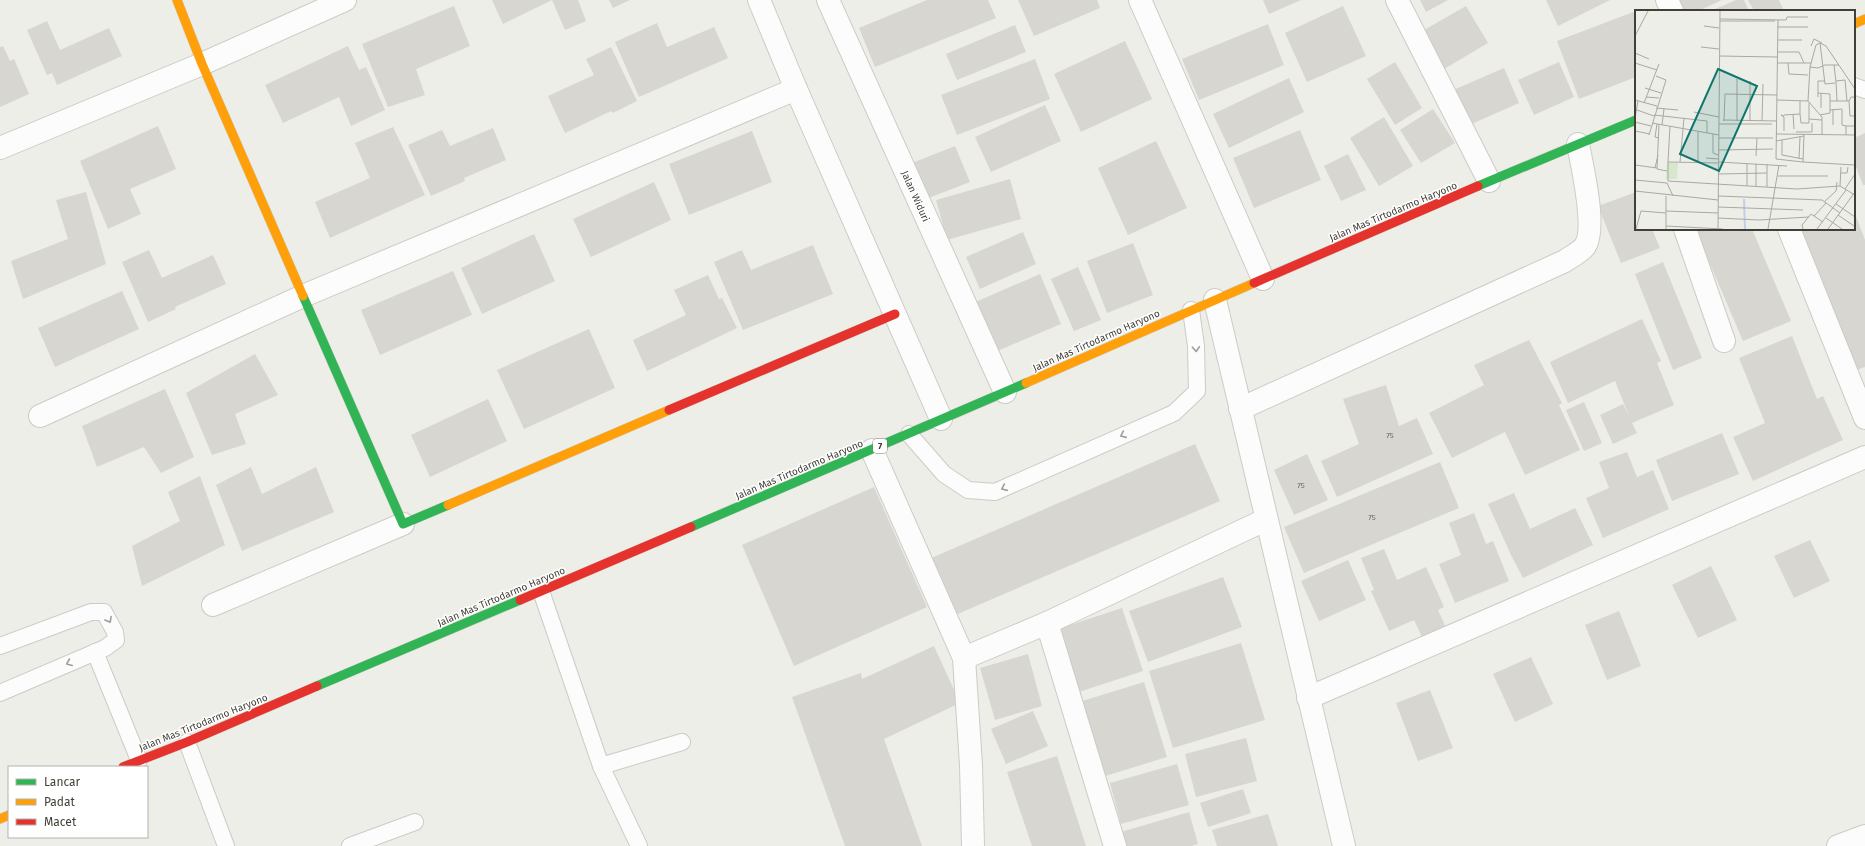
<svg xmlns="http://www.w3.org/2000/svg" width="1865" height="846" font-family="'Fira Sans',sans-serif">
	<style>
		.building { fill: #d7d6d1 }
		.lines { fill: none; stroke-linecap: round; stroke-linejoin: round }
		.lane-casing { stroke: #cccbc6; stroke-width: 18 }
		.street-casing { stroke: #cccbc6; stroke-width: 24 }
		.fast-casing { stroke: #cccbc0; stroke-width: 10 }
		.slow-casing { stroke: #cccbc0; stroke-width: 10 }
		.jam-casing { stroke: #cccbc0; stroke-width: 10 }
		.lane { stroke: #fcfcfc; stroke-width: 16 }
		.street { stroke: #fcfcfc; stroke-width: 22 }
		.fast { stroke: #30b455; stroke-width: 9 }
		.slow { stroke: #ff9f0a; stroke-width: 9 }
		.jam { stroke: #e5322d; stroke-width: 9 }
		.oneway { stroke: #9f9e99 }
		.labels { text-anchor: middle; stroke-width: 3; stroke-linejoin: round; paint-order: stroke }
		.number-label { font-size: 8px; fill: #68665e }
		.shield { fill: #fff; stroke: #7b7972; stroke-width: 1 }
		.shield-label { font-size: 9px; font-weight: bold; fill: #423f36 }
		.street-label { font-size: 10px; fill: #423f36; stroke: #fff }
		.inset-river { fill: none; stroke: #bdd0e8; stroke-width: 2 }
		.inset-road { fill: none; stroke: #a9a8a1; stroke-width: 1 }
		.view { fill: #0f766e; fill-opacity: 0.15; stroke: #0f766e; stroke-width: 2 }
		.inset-edge { fill: none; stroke: #423f36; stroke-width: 2 }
	</style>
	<rect width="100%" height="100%" fill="#eeeee9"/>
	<!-- building -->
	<g class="building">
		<polygon points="492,0 552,0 503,24"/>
		<polygon points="552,0 578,0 586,21 565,30"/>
		<polygon points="609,0 630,0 613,8"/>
		<polygon points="927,0 988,0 996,18 875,67 859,28"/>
		<polygon points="1018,0 1097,0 1100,8 1034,36"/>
		<polygon points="1263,0 1301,0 1269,14"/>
		<polygon points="1420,0 1448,0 1426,12"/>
		<polygon points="1546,0 1610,0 1558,26"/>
		<polygon points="1677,0 1722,0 1698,11 1682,11"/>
		<polygon points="1736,0 1744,0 1749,11 1713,11 1713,10"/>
		<polygon points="1748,0 1779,0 1784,11 1754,11"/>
		<polygon points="454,6 470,46 416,69 425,95 388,107 362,44"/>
		<polygon points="1343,6 1366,56 1307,82 1285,33"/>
		<polygon points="1466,6 1488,43 1439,72 1417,34"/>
		<polygon points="1636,11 1636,77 1579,99 1557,41"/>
		<polygon points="47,21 60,50 109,28 122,56 57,85 52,73 47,75 27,30"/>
		<polygon points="657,23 667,47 714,27 728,58 639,97 615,42"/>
		<polygon points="1268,24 1284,65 1199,100 1182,59"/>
		<polygon points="1015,25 1026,52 957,80 946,54"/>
		<polygon points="1125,41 1152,99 1081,132 1054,74"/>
		<polygon points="3,46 10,61 14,59 29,94 0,107 0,47"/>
		<polygon points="348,46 359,70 366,67 385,110 351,126 339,97 283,123 265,85"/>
		<polygon points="611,47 637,101 613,113 611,111 565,133 548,96 594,75 586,59"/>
		<polygon points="1035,59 1050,99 957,135 941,95"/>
		<polygon points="1395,62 1422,108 1395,125 1367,79"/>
		<polygon points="1559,62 1574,97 1534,115 1518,80"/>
		<polygon points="1504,68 1519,103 1467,126 1451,91"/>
		<polygon points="1289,78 1304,112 1229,148 1213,114"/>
		<polygon points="1045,105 1061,141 991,172 975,137"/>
		<polygon points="1433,109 1455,143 1421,163 1400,130"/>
		<polygon points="1384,117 1413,166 1379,186 1350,138"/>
		<polygon points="158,126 176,169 130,189 141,214 108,229 80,161"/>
		<polygon points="393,127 425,195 330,238 315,202 370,178 355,143"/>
		<polygon points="493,128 506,160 464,178 465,181 431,196 408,145 442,130 450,146"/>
		<polygon points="1300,130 1321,180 1254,208 1233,158"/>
		<polygon points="752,131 772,182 689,215 669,164"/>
		<polygon points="1865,133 1865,185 1863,185 1854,162 1854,138"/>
		<polygon points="1156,141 1187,208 1128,235 1098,168"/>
		<polygon points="955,146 970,182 926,199 912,163"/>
		<polygon points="1348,154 1366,190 1341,201 1324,166"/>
		<polygon points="1010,179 1021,219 947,240 936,200"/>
		<polygon points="654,182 671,220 591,257 573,219"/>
		<polygon points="86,192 106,264 23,299 11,261 68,239 56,200"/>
		<polygon points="1636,192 1636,229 1652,229 1660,248 1621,263 1598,206"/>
		<polygon points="1854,211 1865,240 1865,367 1850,372 1796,229 1854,229"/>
		<polygon points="1695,229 1752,229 1791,321 1743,341"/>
		<polygon points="1023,232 1036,264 980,289 966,257"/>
		<polygon points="534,234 555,281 482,314 461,268"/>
		<polygon points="1133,243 1153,295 1107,313 1087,261"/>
		<polygon points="813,245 833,294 743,330 714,262 742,250 751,270"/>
		<polygon points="149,250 162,278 213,255 226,284 175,307 176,309 148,322 122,262"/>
		<polygon points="1663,262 1702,358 1673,370 1635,274"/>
		<polygon points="1078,267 1101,320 1074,331 1051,279"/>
		<polygon points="453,271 472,315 380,355 361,310"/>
		<polygon points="1040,274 1061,324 995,352 973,303"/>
		<polygon points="708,275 719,299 722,298 737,328 647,371 633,340 686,315 674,290"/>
		<polygon points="122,291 139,329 55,367 38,328"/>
		<polygon points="1642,319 1661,361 1657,363 1674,405 1632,423 1637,433 1613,444 1600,415 1623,404 1629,416 1615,381 1568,403 1550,362"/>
		<polygon points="589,329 615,388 524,429 497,370"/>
		<polygon points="1792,336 1817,399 1823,396 1843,440 1753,481 1733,437 1765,423 1739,358"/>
		<polygon points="1529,340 1562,403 1559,405 1580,450 1525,475 1505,432 1452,458 1429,413 1484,385 1474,365"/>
		<polygon points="255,354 278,395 235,414 246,444 212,455 186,393"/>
		<polygon points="1386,385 1399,426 1417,418 1433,454 1337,497 1321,461 1359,444 1343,399"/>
		<polygon points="165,389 194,457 161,473 144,447 97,467 82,426"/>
		<polygon points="488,399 507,441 430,477 411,435"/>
		<polygon points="1584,402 1602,443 1584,451 1566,410"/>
		<polygon points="1722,433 1739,474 1672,501 1656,460"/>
		<polygon points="1195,444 1220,501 953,616 929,559"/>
		<polygon points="1627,452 1637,477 1653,470 1669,509 1603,538 1586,498 1609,488 1599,462"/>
		<polygon points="1307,454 1328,500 1294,515 1274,470"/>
		<polygon points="1440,462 1459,508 1304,573 1284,527"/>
		<polygon points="251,467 262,494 316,467 334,512 242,551 216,485"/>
		<polygon points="200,476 225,545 142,586 132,546 180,521 168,492"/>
		<polygon points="874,487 927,607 794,666 742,545"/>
		<polygon points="1514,493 1530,529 1575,508 1593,545 1523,578 1511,555 1488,504"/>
		<polygon points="1474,513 1486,544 1493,541 1509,581 1455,603 1439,564 1461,555 1449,523"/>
		<polygon points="1810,540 1830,581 1794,598 1774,556"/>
		<polygon points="1384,549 1397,580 1426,567 1444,607 1438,610 1446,628 1423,639 1414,620 1389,631 1371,591 1374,590 1361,558"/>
		<polygon points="1348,560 1366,600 1319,621 1301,581"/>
		<polygon points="1711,566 1737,620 1698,638 1672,585"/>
		<polygon points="1223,577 1242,627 1148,662 1129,611"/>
		<polygon points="1122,608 1143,671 1079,692 1058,629"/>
		<polygon points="1619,611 1641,666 1607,680 1585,625"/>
		<polygon points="1241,643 1265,720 1173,748 1149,671"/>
		<polygon points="934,646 960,703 884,739 922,846 845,846 792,697 861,673 862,679"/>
		<polygon points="1028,654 1042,706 995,720 980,668"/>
		<polygon points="1531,657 1553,704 1515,722 1493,674"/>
		<polygon points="1144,682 1167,757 1102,777 1079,702"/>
		<polygon points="1430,690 1453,748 1418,761 1396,703"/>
		<polygon points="1033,711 1048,746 1006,764 991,729"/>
		<polygon points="1246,738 1257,781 1196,797 1185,754"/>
		<polygon points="1057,756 1086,846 1032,846 1007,772"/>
		<polygon points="1177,764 1189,805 1121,824 1110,783"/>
		<polygon points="1243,789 1251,813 1208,827 1200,803"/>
		<polygon points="1189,812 1198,844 1191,846 1125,846 1121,832"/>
		<polygon points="1268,814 1278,846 1217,846 1212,830"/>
	</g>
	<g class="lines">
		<defs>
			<g id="lane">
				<polyline points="1854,86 1865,90"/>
				<polyline points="909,434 944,474 968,490 995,492 1174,413 1197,391 1196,346 1191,310"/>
				<polyline points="541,591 601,766 639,846"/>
				<polyline points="0,646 91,612 104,612 115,632 116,640 105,648 0,693"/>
				<polyline points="95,652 139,760"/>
				<polyline points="187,742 226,846"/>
				<polyline points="601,766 682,742"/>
				<polyline points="350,846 415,822"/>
			</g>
			<g id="street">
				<polyline points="759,0 796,89 941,419"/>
				<polyline points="828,0 1005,392"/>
				<polyline points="1140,0 1263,279"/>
				<polyline points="1397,0 1489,181"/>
				<polyline points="1667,0 1672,11"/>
				<polyline points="0,148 202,64 345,0"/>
				<polyline points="1685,229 1724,341"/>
				<polyline points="1789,229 1865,418"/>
				<polyline points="1215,300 1344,846"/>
				<path d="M1240 409 1565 261C1570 257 1581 252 1585 246 1597 228 1582 166 1578 144"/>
				<polyline points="40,416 303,296 796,89"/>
				<polyline points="872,450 964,658 971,765 973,846"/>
				<polyline points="213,605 403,524"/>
				<polyline points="964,658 1047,623"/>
				<polyline points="1308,698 1865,457"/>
				<polyline points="1115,846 1047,623 1265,520"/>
				<polyline points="1838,846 1865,836"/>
			</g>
			<g id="fast">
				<polyline points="1478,186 1636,120"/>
				<polyline points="303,296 403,524 448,505"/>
				<polyline points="691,527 1026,383"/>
				<polyline points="317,686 520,600"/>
			</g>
			<g id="slow">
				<polyline points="177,0 202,64 303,296"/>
				<polyline points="1854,24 1865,19"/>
				<polyline points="1026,383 1254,283"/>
				<polyline points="448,505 669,410"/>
				<polyline points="0,819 9,815"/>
			</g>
			<g id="jam">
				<polyline points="1254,283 1478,186"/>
				<polyline points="669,410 895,314"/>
				<polyline points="520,600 691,527"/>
				<polyline points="123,767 187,742 317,686"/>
			</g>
		</defs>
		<!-- lane casing -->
		<use href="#lane" class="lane-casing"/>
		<!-- street casing -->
		<use href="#street" class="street-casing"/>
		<!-- fast casing -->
		<use href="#fast" class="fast-casing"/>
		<!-- slow casing -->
		<use href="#slow" class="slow-casing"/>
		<!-- jam casing -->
		<use href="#jam" class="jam-casing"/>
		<!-- lane -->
		<use href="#lane" class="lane"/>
		<!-- street -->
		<use href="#street" class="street"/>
		<!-- fast -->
		<use href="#fast" class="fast"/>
		<!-- slow -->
		<use href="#slow" class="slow"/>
		<!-- jam -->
		<use href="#jam" class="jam"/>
	</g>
	<!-- one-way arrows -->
	<defs><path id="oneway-chevron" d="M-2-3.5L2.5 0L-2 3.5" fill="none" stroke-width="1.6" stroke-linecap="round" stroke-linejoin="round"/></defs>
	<g class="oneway">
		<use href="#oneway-chevron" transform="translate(1196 349) rotate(87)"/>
		<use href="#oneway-chevron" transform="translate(1123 435) rotate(156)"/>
		<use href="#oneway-chevron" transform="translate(1004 488) rotate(156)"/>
		<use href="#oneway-chevron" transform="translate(109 620) rotate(61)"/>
		<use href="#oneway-chevron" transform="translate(69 663) rotate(157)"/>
	</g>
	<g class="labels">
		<!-- number labels -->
		<g class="number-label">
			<text x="1390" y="438">75</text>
			<text x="1301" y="488">75</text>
			<text x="1372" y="520">75</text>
		</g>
		<!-- shield labels -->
		<rect class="shield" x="873" y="439" width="14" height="14" rx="3"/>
		<g class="shield-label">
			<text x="880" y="449">7</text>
		</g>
		<!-- street labels -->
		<g class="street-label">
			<text transform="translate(916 196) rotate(66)" y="4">Jalan Widuri</text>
			<text transform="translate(1393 211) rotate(-23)" y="4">Jalan Mas Tirtodarmo Haryono</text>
			<text transform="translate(1096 340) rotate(-24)" y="4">Jalan Mas Tirtodarmo Haryono</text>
			<text transform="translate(799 469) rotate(-23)" y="4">Jalan Mas Tirtodarmo Haryono</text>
			<text transform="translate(501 596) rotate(-23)" y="4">Jalan Mas Tirtodarmo Haryono</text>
			<text transform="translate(203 722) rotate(-22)" y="4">Jalan Mas Tirtodarmo Haryono</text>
		</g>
	</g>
	<!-- overview -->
	<g transform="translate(1635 10)">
		<rect width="220" height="220" fill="#eeeee9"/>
		<path d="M32 153H43L42 169H31Z" fill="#d7e7cb"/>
		<path class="inset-river" d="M109 189 110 219"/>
		<path class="inset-road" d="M85 9 151 10 152 7H173M143 10 141 149 168 152 169 124M85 11H140M69 16 84 18M142 17H173M0 26 13 1M143 30H167M185 33 190 74 200 73M176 36 179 29 187 33M66 37 84 39M143 42H164L169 53M0 43 14 49M85 46 142 47M0 53 22 60M142 53H176M153 53 154 64 173 65M199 55 201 72M175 57 183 58 190 55H204M201 71 210 70 212 91M201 72 202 91M10 78 26 83M183 83 195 84V100M11 87 24 88M183 87V71H190M0 90 22 96M142 90 173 91 187 107V125M165 91V104M173 91 175 57 181 35 185 33 191 36 220 79M195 91H214L216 87H220M214 91 215 106H220M9 93 24 54M21 98 43 100M186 98V83M198 99V115M2 100 19 106M59 102 84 107M158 104 159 119M19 105 72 111V123M149 105 165 104 166 113H174V109L187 110M185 105 195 103V100L207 99V115L211 116M149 106 146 105 149 107V121M0 108 3 91M174 109V93M88 110 142 111M89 111 90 84 142 85M102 111V69M115 111V71M127 111 128 74M0 112 16 116M17 113 84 125M22 114 20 127 24 128M24 114 22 159 32 161M84 114H137M27 115 29 99M35 116 33 152 83 153M0 121 15 124M161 122H177V113M78 124V143L83 145M141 124 220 125M14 125 31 70 21 66M211 125V116H220M84 128H138M147 130V145L168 149M141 131 169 126M84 140 138 139M121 146 122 128M71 148 83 149M164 149 165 127M33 152V171L162 179 205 176 220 185M45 152 49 108M84 152 152 156M168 152 220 155M63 153V122M121 154V176M0 155 22 158M20 158 23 145M206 163H212L213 157M84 164 132 163M143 166H193M0 170 32 173 38 186M112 176V153M205 176 206 157M132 177V154M210 179 220 164M0 181 83 190M31 186V219M83 186 187 190 205 203M189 192 201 181 202 172M201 194 220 207M83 197 168 200M31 201 83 203M203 205 219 216M179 206 191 193M83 208 124 210 174 207M191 208 207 219M31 216 88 219M1 219 6 201 31 203M83 219 85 1M133 219 144 155M168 219 167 215 176 204 188 212M182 219 211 180M193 219 220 182"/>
		<path class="view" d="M83 59 122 76 84 161 45 144Z"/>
		<rect width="220" height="220" class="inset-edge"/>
	</g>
	<!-- legend -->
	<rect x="8" y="766" width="140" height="72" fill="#ffffff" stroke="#b3b2af"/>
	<rect x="16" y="779" width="20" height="6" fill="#30b455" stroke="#b3b2af"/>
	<text x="44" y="786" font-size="12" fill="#423f36">Lancar</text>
	<rect x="16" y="799" width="20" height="6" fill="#ff9f0a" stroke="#b3b2af"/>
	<text x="44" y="806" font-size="12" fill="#423f36">Padat</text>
	<rect x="16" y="819" width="20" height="6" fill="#e5322d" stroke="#b3b2af"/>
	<text x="44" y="826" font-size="12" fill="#423f36">Macet</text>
</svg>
